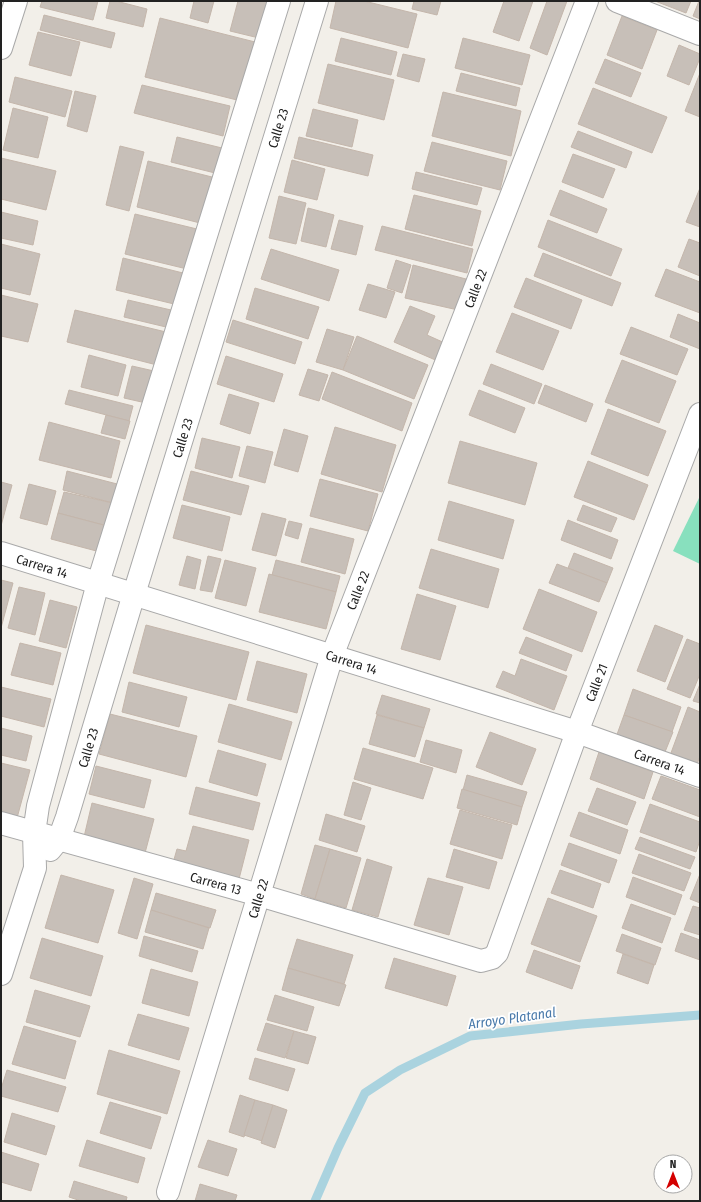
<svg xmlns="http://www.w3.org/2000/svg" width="701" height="1202" font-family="'Fira Sans Condensed',sans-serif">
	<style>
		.pitch { fill: #88e0be }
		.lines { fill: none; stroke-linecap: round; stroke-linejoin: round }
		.stream { stroke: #aad3df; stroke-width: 9 }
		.building { fill: #c7bfb8; stroke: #c4b6ab }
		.minor-casing { stroke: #a9a9a9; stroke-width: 24 }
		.minor { stroke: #fff; stroke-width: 22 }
		.labels { text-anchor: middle; stroke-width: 3.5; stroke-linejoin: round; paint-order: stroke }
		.street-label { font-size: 13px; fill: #222; stroke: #fff }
		.water-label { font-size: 14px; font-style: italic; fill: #4a7aab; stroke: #fff }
	</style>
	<rect width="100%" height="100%" fill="#f2efe9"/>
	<!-- pitch -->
	<polygon class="pitch" points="700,496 700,564 673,551"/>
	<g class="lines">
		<!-- stream -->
		<polyline class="stream" points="315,1201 338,1148 365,1093 400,1070 470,1036 581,1024 700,1015"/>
	</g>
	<!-- building -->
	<g class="building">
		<polygon points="42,1 98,1 93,20 40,7"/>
		<polygon points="110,1 116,1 147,9 143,27 106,18"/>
		<polygon points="194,1 214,1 208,23 190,18"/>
		<polygon points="238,1 264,1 270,3 263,39 230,31"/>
		<polygon points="336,1 364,1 417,14 408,48 330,28"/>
		<polygon points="414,1 441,1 437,15 412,9"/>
		<polygon points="504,1 533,1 519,41 493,32"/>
		<polygon points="547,1 567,1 547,55 530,48"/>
		<polygon points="655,1 691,1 686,13"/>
		<polygon points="699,1 700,1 700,19 693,16"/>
		<polygon points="44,15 115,33 111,48 40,30"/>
		<polygon points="622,16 657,30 642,69 607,55"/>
		<polygon points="160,18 259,43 245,102 145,77"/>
		<polygon points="38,32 80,42 71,76 29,65"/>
		<polygon points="341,38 397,52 391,75 335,61"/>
		<polygon points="463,38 530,55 522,85 455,68"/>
		<polygon points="679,45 700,54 700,58 689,85 667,76"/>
		<polygon points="403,54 425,59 419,82 397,76"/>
		<polygon points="605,59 641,73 631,97 595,83"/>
		<polygon points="328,64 394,80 384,120 318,103"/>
		<polygon points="461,73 520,88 516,106 456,91"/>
		<polygon points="700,73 700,117 685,111"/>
		<polygon points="15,77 72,91 65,117 9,102"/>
		<polygon points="142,85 230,106 223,136 134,113"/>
		<polygon points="593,88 667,117 652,153 578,124"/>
		<polygon points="75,91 96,96 87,132 67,126"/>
		<polygon points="443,92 521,111 511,156 432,136"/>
		<polygon points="13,108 48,117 38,158 3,150"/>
		<polygon points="313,109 358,120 352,147 306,136"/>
		<polygon points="578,131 632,152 626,168 571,147"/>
		<polygon points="177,137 222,148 215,173 171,162"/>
		<polygon points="299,137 373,155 368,176 294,158"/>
		<polygon points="432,142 507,161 500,190 424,171"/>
		<polygon points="120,146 144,152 129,211 106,205"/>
		<polygon points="573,154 615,169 603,198 562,182"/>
		<polygon points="1,158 56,171 46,210 1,199"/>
		<polygon points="292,160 325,169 317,200 284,192"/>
		<polygon points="148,161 216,178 204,224 137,207"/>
		<polygon points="416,172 482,188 477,205 412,189"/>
		<polygon points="700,188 700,227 686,222"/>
		<polygon points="560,190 607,209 597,233 550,215"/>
		<polygon points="414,195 481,211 472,246 405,229"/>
		<polygon points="279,196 306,203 296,244 269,238"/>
		<polygon points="308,208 334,215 326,247 301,241"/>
		<polygon points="1,212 38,221 33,245 1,238"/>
		<polygon points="135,214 197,229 187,269 125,254"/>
		<polygon points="339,220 363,226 356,255 331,249"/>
		<polygon points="548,220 622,249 611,276 538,247"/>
		<polygon points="382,226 473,249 467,273 375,250"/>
		<polygon points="689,239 700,243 700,276 678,267"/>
		<polygon points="1,244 40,254 30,295 1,288"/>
		<polygon points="271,249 339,270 329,301 261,279"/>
		<polygon points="543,253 621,283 612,306 534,276"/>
		<polygon points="123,258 183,273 174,304 116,290"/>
		<polygon points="396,260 411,265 402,293 387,288"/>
		<polygon points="413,265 466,279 458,310 405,298"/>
		<polygon points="666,269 700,282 700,313 655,296"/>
		<polygon points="526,278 582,300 571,329 514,307"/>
		<polygon points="368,284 395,292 386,318 359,310"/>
		<polygon points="255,288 319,307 308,339 246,319"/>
		<polygon points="1,295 38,304 28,342 1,336"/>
		<polygon points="128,300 171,310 166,327 124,317"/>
		<polygon points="410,306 435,316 427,335 447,344 440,362 394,342"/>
		<polygon points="75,310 166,332 157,365 67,342"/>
		<polygon points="512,313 559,331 543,370 496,352"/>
		<polygon points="678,314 700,323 700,349 670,337"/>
		<polygon points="233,320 302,342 295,364 226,342"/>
		<polygon points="631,327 688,349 677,375 620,354"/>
		<polygon points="327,329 354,337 343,370 316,362"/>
		<polygon points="357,336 428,365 414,399 343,370"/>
		<polygon points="89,355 126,365 118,396 81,387"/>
		<polygon points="226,356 283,374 274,402 217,384"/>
		<polygon points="622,360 676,381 659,423 605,402"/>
		<polygon points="491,364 542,384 534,404 483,384"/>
		<polygon points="132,366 154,371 146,403 124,398"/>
		<polygon points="308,369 328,375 319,401 299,395"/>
		<polygon points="332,372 412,403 402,431 322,399"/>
		<polygon points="545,385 593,404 586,422 538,403"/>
		<polygon points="69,390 133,406 129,421 65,404"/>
		<polygon points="479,390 525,408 515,433 469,415"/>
		<polygon points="229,394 259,403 250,434 220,424"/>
		<polygon points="608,409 666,431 648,476 591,454"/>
		<polygon points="106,415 130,421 125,439 101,433"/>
		<polygon points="49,422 120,441 111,478 39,460"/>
		<polygon points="335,427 396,445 382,492 321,474"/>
		<polygon points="284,429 308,436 298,472 274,465"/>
		<polygon points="202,438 240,447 232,478 195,468"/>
		<polygon points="460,441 537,463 525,505 448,483"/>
		<polygon points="247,446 273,452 265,483 239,476"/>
		<polygon points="588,461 648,485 634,520 574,497"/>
		<polygon points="67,471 121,485 117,504 63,490"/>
		<polygon points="191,471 249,486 241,515 183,500"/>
		<polygon points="320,479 378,494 368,531 310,516"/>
		<polygon points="1,482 12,485 1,526"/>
		<polygon points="29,484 56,491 47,525 20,518"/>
		<polygon points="64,492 117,504 111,527 58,513"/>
		<polygon points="449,501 514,520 503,559 438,540"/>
		<polygon points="182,505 230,517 222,551 173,538"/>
		<polygon points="583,505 617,518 611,532 577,520"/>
		<polygon points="58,513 111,527 104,553 51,539"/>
		<polygon points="262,513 286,519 276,556 252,550"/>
		<polygon points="568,520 618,540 611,559 561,540"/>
		<polygon points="289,521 302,524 298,539 285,535"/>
		<polygon points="310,528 354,539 345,574 301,562"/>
		<polygon points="431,549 499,569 488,608 419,588"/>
		<polygon points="574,553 613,568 607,583 568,568"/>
		<polygon points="187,556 201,560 195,589 179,585"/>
		<polygon points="208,556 221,559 212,592 200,590"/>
		<polygon points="225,560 256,568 246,606 215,598"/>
		<polygon points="276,560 340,576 336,592 272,575"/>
		<polygon points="557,564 607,583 599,602 549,583"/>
		<polygon points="269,574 336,592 326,629 259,612"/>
		<polygon points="1,580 13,583 1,628"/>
		<polygon points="19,587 45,593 35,635 8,628"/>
		<polygon points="539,589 597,612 582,652 523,629"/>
		<polygon points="417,594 456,606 440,660 401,649"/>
		<polygon points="50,600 77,607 66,648 39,641"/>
		<polygon points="146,625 249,652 236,700 133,673"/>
		<polygon points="655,625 683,636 665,682 637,671"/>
		<polygon points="526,637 572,655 566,671 519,653"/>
		<polygon points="687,639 700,644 700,674 690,698 667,689"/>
		<polygon points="20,643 61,653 53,685 11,675"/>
		<polygon points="521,659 567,676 554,710 496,687 503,671 515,676"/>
		<polygon points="257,661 307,674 297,713 247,700"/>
		<polygon points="129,682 187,697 179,727 122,712"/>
		<polygon points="700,684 700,703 693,701"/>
		<polygon points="1,687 51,699 44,727 1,716"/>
		<polygon points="633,689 681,707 672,732 624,715"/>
		<polygon points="382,695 430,709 424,728 376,714"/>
		<polygon points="229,704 292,722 281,760 218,742"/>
		<polygon points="688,707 700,712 700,756 695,770 668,761"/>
		<polygon points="110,714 197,736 186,777 99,754"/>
		<polygon points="377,715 424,728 415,757 369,744"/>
		<polygon points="624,715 673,732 663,757 615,740"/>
		<polygon points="1,728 32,736 26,761 1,755"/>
		<polygon points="490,732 536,749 522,785 476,767"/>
		<polygon points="426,740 462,750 456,773 420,762"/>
		<polygon points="363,748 433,768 423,799 354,779"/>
		<polygon points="218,750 266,764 257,796 209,782"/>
		<polygon points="599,752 653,772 644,799 590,779"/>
		<polygon points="1,763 30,770 17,818 1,814"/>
		<polygon points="96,766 151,780 144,808 89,794"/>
		<polygon points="467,775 527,792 522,807 463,790"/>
		<polygon points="661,776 700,790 700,817 652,799"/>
		<polygon points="353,782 371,788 361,820 344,815"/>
		<polygon points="196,787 260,803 253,830 189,814"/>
		<polygon points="597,788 636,802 627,825 588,811"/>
		<polygon points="462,789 522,807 517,825 457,808"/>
		<polygon points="92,803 154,819 145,853 84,837"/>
		<polygon points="650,804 700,822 700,840 696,852 640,832"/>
		<polygon points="460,810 512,825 502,859 450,844"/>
		<polygon points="579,812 628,830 620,854 570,836"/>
		<polygon points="326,814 365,826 357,852 319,840"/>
		<polygon points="193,826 249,840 239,879 173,863 177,849 186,851"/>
		<polygon points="640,837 695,857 690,869 635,849"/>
		<polygon points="569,843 617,860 609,883 561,865"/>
		<polygon points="315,845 330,849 315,899 301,894"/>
		<polygon points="330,849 361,858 346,908 315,899"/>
		<polygon points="454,849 497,862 489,889 446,877"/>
		<polygon points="639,854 691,873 684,891 632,873"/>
		<polygon points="367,859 392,867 378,917 352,910"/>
		<polygon points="560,870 601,884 593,908 551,893"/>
		<polygon points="700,874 700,903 690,899"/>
		<polygon points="61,875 114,890 98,943 45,928"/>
		<polygon points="633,877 682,895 675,915 626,897"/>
		<polygon points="134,878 153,884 137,939 118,933"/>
		<polygon points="428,878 463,887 449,935 414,925"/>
		<polygon points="156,893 216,910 210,928 151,910"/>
		<polygon points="548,898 597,916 580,962 531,944"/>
		<polygon points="631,904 671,918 662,943 622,928"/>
		<polygon points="693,906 700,908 700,935 684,930"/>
		<polygon points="151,910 209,928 203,949 145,932"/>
		<polygon points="681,933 700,940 700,960 675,951"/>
		<polygon points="622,934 661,948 655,965 616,951"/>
		<polygon points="144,936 198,951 192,972 139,956"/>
		<polygon points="42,938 103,956 91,996 30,978"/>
		<polygon points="297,939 353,955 344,984 288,968"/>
		<polygon points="534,950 580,966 572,989 526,972"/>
		<polygon points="623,954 654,965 648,984 617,973"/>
		<polygon points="394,958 456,976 447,1006 385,988"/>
		<polygon points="288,968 346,985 339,1006 282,990"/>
		<polygon points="151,969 198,982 189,1016 142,1003"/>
		<polygon points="35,990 90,1006 80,1037 26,1022"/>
		<polygon points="275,995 314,1007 307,1031 267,1020"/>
		<polygon points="138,1014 189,1028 179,1060 128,1045"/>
		<polygon points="266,1023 294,1031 285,1058 257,1050"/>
		<polygon points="24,1026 76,1041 65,1079 12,1064"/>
		<polygon points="294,1031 316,1037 308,1064 286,1058"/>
		<polygon points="109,1050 180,1071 167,1114 97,1094"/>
		<polygon points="255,1058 295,1069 288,1091 249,1079"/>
		<polygon points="7,1070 66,1087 58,1112 1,1096 1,1089"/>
		<polygon points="240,1095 255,1100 244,1137 229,1132"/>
		<polygon points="255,1100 273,1105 262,1141 244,1135"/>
		<polygon points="110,1102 161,1117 151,1149 100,1133"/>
		<polygon points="273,1105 287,1110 275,1148 261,1143"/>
		<polygon points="12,1113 55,1126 46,1155 4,1142"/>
		<polygon points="87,1140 145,1158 138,1183 79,1166"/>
		<polygon points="208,1140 237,1149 228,1176 198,1167"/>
		<polygon points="1,1152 39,1164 31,1191 1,1182"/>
		<polygon points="74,1181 127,1197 126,1201 81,1201 69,1197"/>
		<polygon points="200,1184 237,1195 235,1201 195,1201"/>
	</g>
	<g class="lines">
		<defs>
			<g id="minor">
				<polyline points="617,1 700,34"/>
				<polyline points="1,48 16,1"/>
				<path id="s1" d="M1 553 577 732 700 776"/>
				<path id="s2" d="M1 823 259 895 481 961 492 958 497 953 577 732 700 414"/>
				<path id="s3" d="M50 850 59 839 67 817 134 594 317 1"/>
				<polyline points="1,974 35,868 34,833 38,806 98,583 279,1"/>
				<path id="s4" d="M168 1192 332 656 587 1"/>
			</g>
		</defs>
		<!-- minor casing -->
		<use href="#minor" class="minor-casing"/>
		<!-- minor -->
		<use href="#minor" class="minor"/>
	</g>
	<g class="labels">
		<!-- street labels -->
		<g class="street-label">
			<text dy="5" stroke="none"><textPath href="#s3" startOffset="758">Calle 23</textPath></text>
			<text dy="5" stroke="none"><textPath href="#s4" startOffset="955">Calle 22</textPath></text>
			<text dy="5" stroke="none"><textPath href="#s3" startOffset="434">Calle 23</textPath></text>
			<text dy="5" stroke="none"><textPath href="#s1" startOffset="43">Carrera 14</textPath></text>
			<text dy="5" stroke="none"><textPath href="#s4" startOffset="631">Calle 22</textPath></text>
			<text dy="5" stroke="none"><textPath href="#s1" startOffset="367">Carrera 14</textPath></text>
			<text dy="5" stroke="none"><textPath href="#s2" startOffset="806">Calle 21</textPath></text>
			<text dy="5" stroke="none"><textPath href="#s3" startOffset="110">Calle 23</textPath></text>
			<text dy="5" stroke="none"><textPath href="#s1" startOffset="691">Carrera 14</textPath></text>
			<text dy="5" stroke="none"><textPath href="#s2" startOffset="223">Carrera 13</textPath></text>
			<text dy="5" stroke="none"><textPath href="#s4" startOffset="307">Calle 22</textPath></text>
		</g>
		<!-- water labels -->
		<g class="water-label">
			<text transform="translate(512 1018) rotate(-8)" y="5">Arroyo Platanal</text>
		</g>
	</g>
	<!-- border -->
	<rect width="701" height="1202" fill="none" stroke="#222222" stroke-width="4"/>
	<!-- north arrow -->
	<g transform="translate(673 1174)"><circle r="19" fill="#ffffff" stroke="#a7a7a7"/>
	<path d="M0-3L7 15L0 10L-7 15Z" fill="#d40000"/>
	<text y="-6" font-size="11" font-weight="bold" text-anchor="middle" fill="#222222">N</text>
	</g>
</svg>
